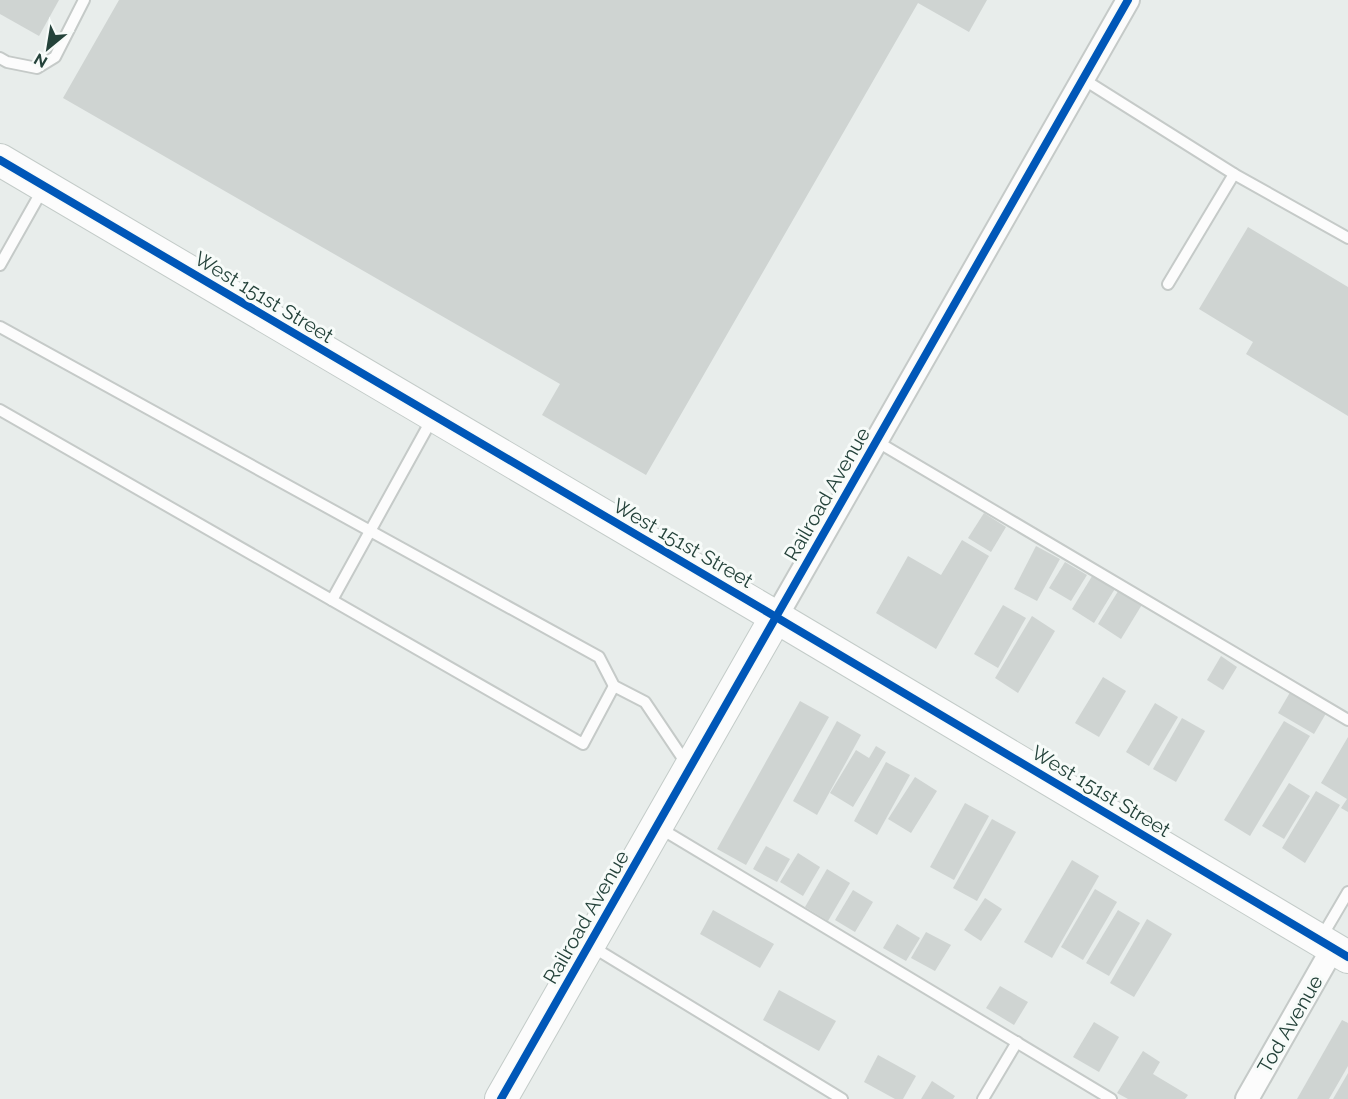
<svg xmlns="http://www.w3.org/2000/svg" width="1348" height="1099" font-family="Raleway,sans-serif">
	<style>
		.building { fill: #cfd4d2 }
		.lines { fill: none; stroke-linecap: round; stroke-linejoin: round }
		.lane-casing { stroke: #c5cac8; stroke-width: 14 }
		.street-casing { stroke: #c5cac8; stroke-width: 26 }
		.secondary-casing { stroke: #c3cbc8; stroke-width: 34 }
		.lane { stroke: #fcfcfc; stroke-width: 10 }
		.street { stroke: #fcfcfc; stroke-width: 22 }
		.secondary { stroke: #fcfcfc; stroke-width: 32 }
		.cycleway-casing { stroke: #f7fbf9; stroke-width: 11 }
		.cycleway { stroke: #0057b8; stroke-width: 8 }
		.labels { text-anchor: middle; stroke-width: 6; stroke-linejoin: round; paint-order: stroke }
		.street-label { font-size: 20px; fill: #24423a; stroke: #f7fbf9 }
	</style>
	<rect width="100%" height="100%" fill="#e8edeb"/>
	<!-- building -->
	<g class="building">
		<polygon points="0,0 59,0 39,36 0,14"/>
		<polygon points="119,0 987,0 969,32 918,3 646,475 542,415 560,384 63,98"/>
		<polygon points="1248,227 1348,287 1348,416 1246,354 1253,342 1199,309"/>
		<polygon points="984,513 1006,527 991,552 968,538"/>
		<polygon points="962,540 989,556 936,649 876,613 908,556 941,575"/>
		<polygon points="1036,546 1060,559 1037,601 1014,589"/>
		<polygon points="1065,562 1087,575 1071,601 1049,588"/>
		<polygon points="1094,573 1116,587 1094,623 1072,609"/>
		<polygon points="1120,588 1143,603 1121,639 1098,624"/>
		<polygon points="1003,605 1026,618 998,668 974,654"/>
		<polygon points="1032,616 1055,631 1018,693 995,678"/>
		<polygon points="1221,656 1237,667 1223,690 1207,680"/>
		<polygon points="1103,677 1126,691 1099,737 1075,723"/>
		<polygon points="1292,689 1328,710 1314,734 1278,713"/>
		<polygon points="800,701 829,717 746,865 717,849"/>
		<polygon points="1155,703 1178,717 1149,766 1126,752"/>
		<polygon points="1182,718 1205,731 1176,782 1153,769"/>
		<polygon points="837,721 861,735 817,815 793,801"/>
		<polygon points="1284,721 1310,736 1250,836 1224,820"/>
		<polygon points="1348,737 1348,812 1341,808 1347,799 1321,783"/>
		<polygon points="876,746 886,752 853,807 830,793 856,750 869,758"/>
		<polygon points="886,762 910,775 877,835 854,821"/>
		<polygon points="915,777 937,791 911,833 888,819"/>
		<polygon points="1289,783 1310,796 1284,839 1262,826"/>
		<polygon points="1316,791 1340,805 1305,863 1282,848"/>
		<polygon points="965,803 989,816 954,880 930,867"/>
		<polygon points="992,819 1016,832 977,901 953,888"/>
		<polygon points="766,846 790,859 777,882 753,869"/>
		<polygon points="798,853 820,867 803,896 780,882"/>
		<polygon points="1072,860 1099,876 1052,958 1024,942"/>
		<polygon points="827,869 850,883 828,921 805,907"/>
		<polygon points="1095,889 1117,902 1083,960 1061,947"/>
		<polygon points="853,890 873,902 855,932 835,920"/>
		<polygon points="985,898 1002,909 981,941 964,930"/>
		<polygon points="713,910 774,944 760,968 700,934"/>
		<polygon points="1118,910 1140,923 1109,976 1086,963"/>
		<polygon points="1147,919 1172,934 1134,997 1110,983"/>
		<polygon points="897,924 920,938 906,961 883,948"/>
		<polygon points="926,932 951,945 935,971 911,958"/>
		<polygon points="1000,986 1028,1002 1014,1025 986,1008"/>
		<polygon points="779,990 836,1021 819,1051 763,1020"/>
		<polygon points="1342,1020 1348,1023 1348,1066 1329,1099 1297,1099"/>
		<polygon points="1094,1022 1119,1037 1099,1072 1073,1057"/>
		<polygon points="1143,1051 1160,1062 1153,1074 1188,1095 1185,1099 1128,1099 1117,1093"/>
		<polygon points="878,1055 916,1076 903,1099 895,1099 864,1082"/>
		<polygon points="1348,1073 1348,1099 1333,1099"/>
		<polygon points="932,1081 955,1096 953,1099 921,1099"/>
	</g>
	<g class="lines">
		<defs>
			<g id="lane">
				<polyline points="0,58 7,62 37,68 55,57 84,0"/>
				<polyline points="1083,79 1234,174 1348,238"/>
				<polyline points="0,265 44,187"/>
				<polyline points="1168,284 1234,174"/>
				<polyline points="0,327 599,657 614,686 645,702 688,766"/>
				<polyline points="0,410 583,744 614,686"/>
				<polyline points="876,441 1348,720"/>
				<polyline points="332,600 432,419"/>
				<polyline points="658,827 1111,1099"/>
				<polyline points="1321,938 1348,892"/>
				<polyline points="591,946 842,1099"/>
				<polyline points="983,1099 1017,1042"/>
			</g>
			<g id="street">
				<polyline points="776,617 1128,0"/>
				<polyline points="1247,1099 1333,948"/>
			</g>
			<g id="secondary">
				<polyline points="0,160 776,617 1348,957"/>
				<polyline points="501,1099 776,617"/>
			</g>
		</defs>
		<!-- lane casing -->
		<use href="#lane" class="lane-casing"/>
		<!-- street casing -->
		<use href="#street" class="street-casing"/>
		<!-- secondary casing -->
		<use href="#secondary" class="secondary-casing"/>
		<!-- lane -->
		<use href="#lane" class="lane"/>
		<!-- street -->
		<use href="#street" class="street"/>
		<!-- secondary -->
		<use href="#secondary" class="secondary"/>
		<defs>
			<g id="cycleway">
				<polyline points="0,160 776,617 1348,957"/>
				<polyline points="501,1099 1128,0"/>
			</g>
		</defs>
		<!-- cycleway casing -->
		<use href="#cycleway" class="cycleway-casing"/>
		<!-- cycleway -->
		<use href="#cycleway" class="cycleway"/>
	</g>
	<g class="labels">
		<!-- street labels -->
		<g class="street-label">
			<text transform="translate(264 297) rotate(31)" y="7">West 151st Street</text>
			<text transform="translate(827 494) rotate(-60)" y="7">Railroad Avenue</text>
			<text transform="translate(683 543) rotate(30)" y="7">West 151st Street</text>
			<text transform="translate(1101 791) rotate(31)" y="7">West 151st Street</text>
			<text transform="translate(586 917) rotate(-60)" y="7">Railroad Avenue</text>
			<text transform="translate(1290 1024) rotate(-60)" y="7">Tod Avenue</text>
		</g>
	</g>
	<!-- north arrow -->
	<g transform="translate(48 48) rotate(210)" stroke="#f7fbf9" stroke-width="4.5" paint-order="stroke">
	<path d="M0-4.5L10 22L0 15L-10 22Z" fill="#24423a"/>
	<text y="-9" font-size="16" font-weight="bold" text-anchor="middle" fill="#24423a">N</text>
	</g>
</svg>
